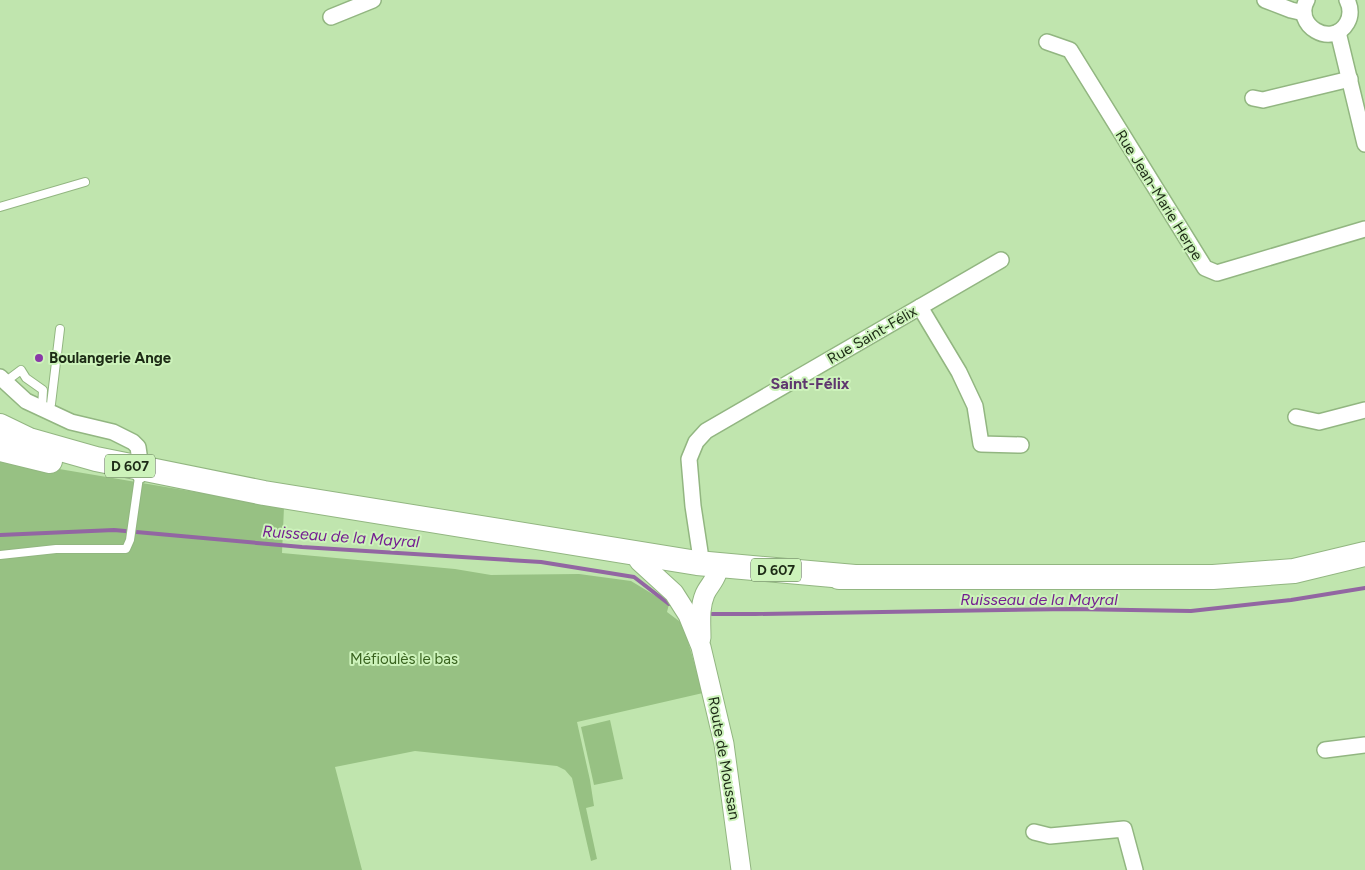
<svg xmlns="http://www.w3.org/2000/svg" width="1365" height="870" font-family="Figtree,sans-serif">
	<style>
		.green { fill: #97c183 }
		.lines { fill: none; stroke-linecap: round; stroke-linejoin: round }
		.stream { stroke: #9266a2; stroke-width: 4 }
		.service-casing { stroke: #92b681; stroke-width: 10 }
		.minor-casing { stroke: #92b681; stroke-width: 18 }
		.tertiary-casing { stroke: #92b681; stroke-width: 21 }
		.primary-casing { stroke: #92b681; stroke-width: 26 }
		.service { stroke: #fff; stroke-width: 8 }
		.minor { stroke: #fff; stroke-width: 15 }
		.tertiary { stroke: #fff; stroke-width: 19 }
		.primary { stroke: #fff; stroke-width: 24 }
		.poi-dot { fill: #8938a7; stroke: #cdf3bb; stroke-width: 2 }
		.labels { text-anchor: middle; stroke-width: 4; stroke-linejoin: round; paint-order: stroke }
		.shield { fill: #cdf3bb; stroke: #516647; stroke-width: 1 }
		.shield-label { font-size: 14px; font-weight: bold; fill: #1c2a15 }
		.street-label { font-size: 15px; fill: #1c2a15; stroke: #cdf3bb }
		.poi-label { font-size: 15px; font-weight: bold; fill: #1c2a15; stroke: #cdf3bb; text-anchor: start }
		.park-label { font-size: 15px; fill: #39631f; stroke: #cdf3bb }
		.neighbourhood-label { font-size: 16px; font-weight: bold; fill: #5f376f; stroke: #cdf3bb }
		.water-label { font-size: 16px; font-style: italic; fill: #741e91; stroke: #cdf3bb }
	</style>
	<rect width="100%" height="100%" fill="#c0e5ae"/>
	<!-- green -->
	<g class="green">
		<polygon points="0,459 284,507 282,553 455,569 491,575 579,574 631,581 669,604 667,612 683,624 703,693 577,722 590,780 594,806 586,808 597,859 591,861 572,778 565,770 557,766 415,751 335,767 362,870 0,870"/>
		<polygon points="610,720 623,779 594,785 581,727"/>
	</g>
	<g class="lines">
		<!-- stream -->
		<g class="stream">
			<polyline points="0,535 114,530 302,547 541,562 634,577 669,604"/>
			<polyline points="712,614 755,614 1071,609 1191,611 1291,600 1365,588"/>
		</g>
		<defs>
			<g id="service">
				<polyline points="0,207 85,182"/>
				<polyline points="5,382 21,370 26,378 43,390 42,408"/>
				<polyline points="47,410 51,404 60,329"/>
				<polyline points="0,555 56,549 126,549 130,540 139,477"/>
			</g>
			<g id="minor">
				<polyline points="1265,0 1291,10 1304,13"/>
				<path d="M1307 0C1292 25 1332 49 1347 23 1351 16 1351 8 1347 0"/>
				<polyline points="331,17 373,0"/>
				<polyline points="1338,32 1365,144"/>
				<polyline points="1047,42 1070,50 1205,268 1217,273 1365,229"/>
				<polyline points="1253,98 1263,100 1350,79"/>
				<polyline points="920,307 959,372 975,406 981,444 1021,445"/>
				<polyline points="0,377 26,401 71,422 113,432 133,442 138,447 140,461 140,475"/>
				<polyline points="1296,417 1319,422 1365,410"/>
				<polyline points="697,563 700,552 693,506 689,459 696,442 706,431 1001,260"/>
				<polyline points="1325,750 1365,745"/>
				<polyline points="1034,832 1050,836 1124,829 1135,870"/>
			</g>
			<g id="tertiary">
				<polyline points="639,561 674,593 688,615 701,647 724,744 741,870"/>
				<path d="M701 638C701 624 699 608 705 594 708 587 714 582 717 573"/>
			</g>
			<g id="primary">
				<polyline points="0,426 29,440 96,459 264,493 697,563 855,577"/>
				<polyline points="0,449 50,461"/>
				<polyline points="839,577 1213,577 1294,571 1365,554"/>
			</g>
		</defs>
		<!-- service casing -->
		<use href="#service" class="service-casing"/>
		<!-- minor casing -->
		<use href="#minor" class="minor-casing"/>
		<!-- tertiary casing -->
		<use href="#tertiary" class="tertiary-casing"/>
		<!-- primary casing -->
		<use href="#primary" class="primary-casing"/>
		<!-- service -->
		<use href="#service" class="service"/>
		<!-- minor -->
		<use href="#minor" class="minor"/>
		<!-- tertiary -->
		<use href="#tertiary" class="tertiary"/>
		<!-- primary -->
		<use href="#primary" class="primary"/>
	</g>
	<!-- markers -->
	<circle class="poi-dot" cx="39" cy="358" r="5"/>
	<g class="labels">
		<!-- shield labels -->
		<g class="shield">
			<rect x="105" y="454.5" width="50" height="23" rx="4"/>
			<rect x="751" y="558.5" width="50" height="23" rx="4"/>
		</g>
		<g class="shield-label">
			<text x="130" y="471">D 607</text>
			<text x="776" y="575">D 607</text>
		</g>
		<!-- street labels -->
		<g class="street-label">
			<text transform="translate(1159 195) rotate(58)" y="5">Rue Jean-Marie Herpe</text>
			<text transform="translate(872 335) rotate(-30)" y="5">Rue Saint-Félix</text>
			<text transform="translate(724 758) rotate(80)" y="5">Route de Moussan</text>
		</g>
		<!-- poi labels -->
		<g class="poi-label">
			<text x="49" y="363">Boulangerie Ange</text>
		</g>
		<!-- park labels -->
		<g class="park-label">
			<text x="404" y="664">Méfioulès le bas</text>
		</g>
		<!-- neighbourhood labels -->
		<g class="neighbourhood-label">
			<text x="810" y="389">Saint-Félix</text>
		</g>
		<!-- water labels -->
		<g class="water-label">
			<text transform="translate(341 536) rotate(4)" y="6">Ruisseau de la Mayral</text>
			<text x="1039" y="605">Ruisseau de la Mayral</text>
		</g>
	</g>
</svg>
